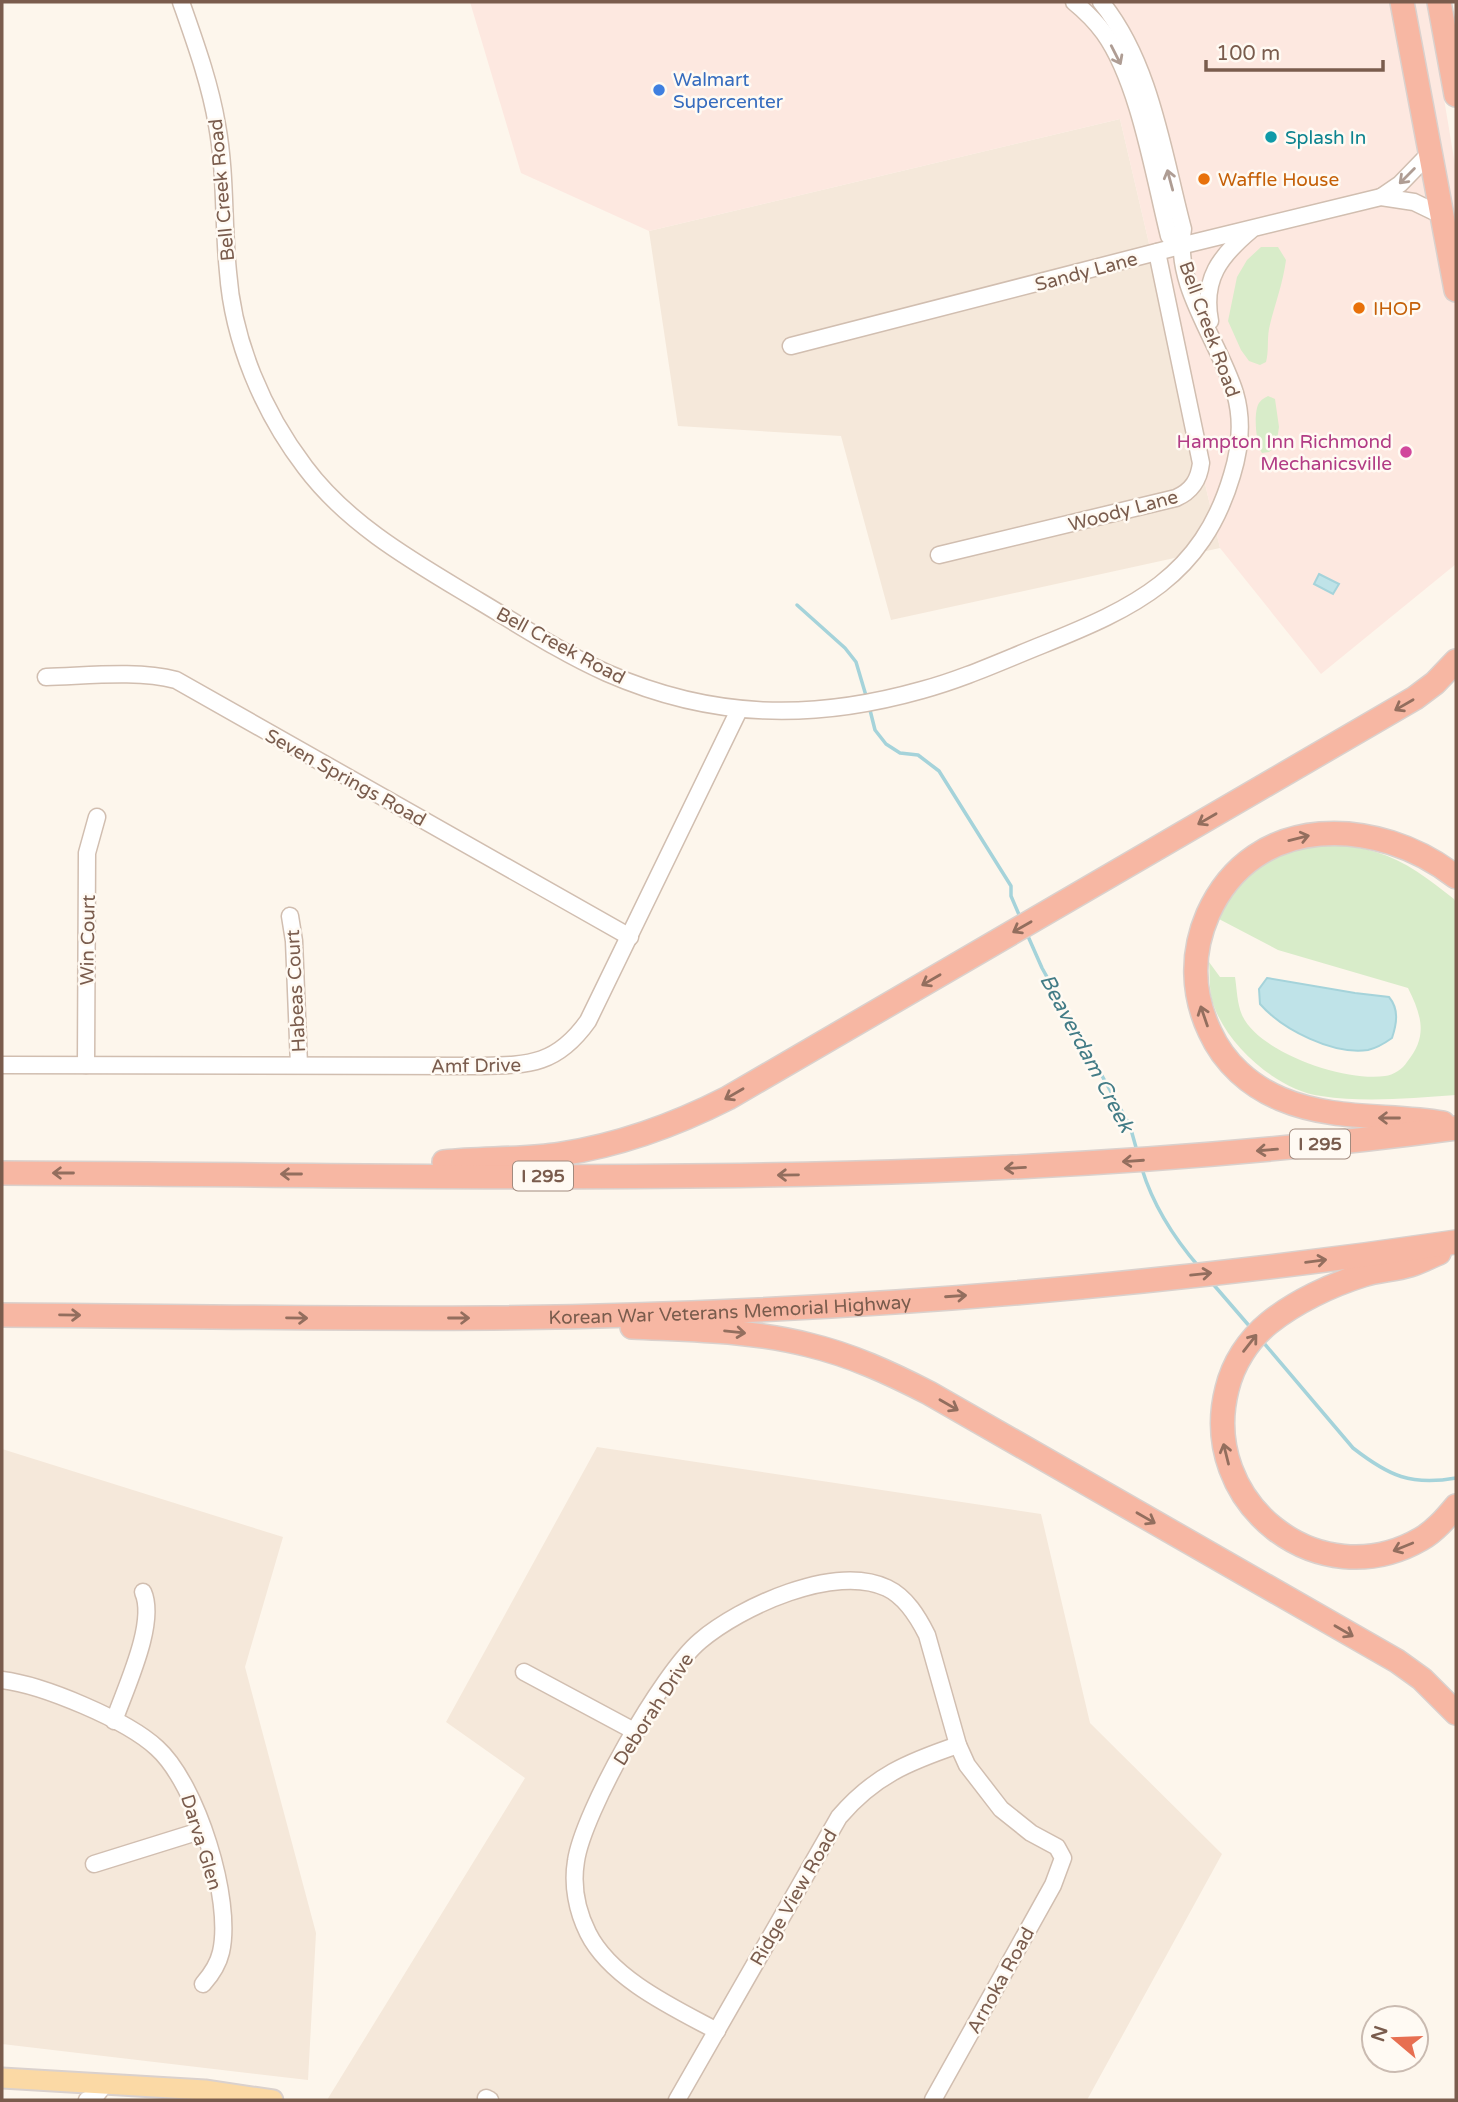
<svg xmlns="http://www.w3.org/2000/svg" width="1458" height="2102" font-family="'Varela Round',sans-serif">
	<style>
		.residential { fill: #f5e8da }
		.commercial { fill: #fde8e0 }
		.green { fill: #d8ecc9 }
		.water { fill: #bfe3e8; stroke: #a5d3da; stroke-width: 2 }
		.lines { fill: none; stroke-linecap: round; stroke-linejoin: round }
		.stream { stroke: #a5d3da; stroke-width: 3.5 }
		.minor-casing { stroke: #d1beb0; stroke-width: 19 }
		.major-casing { stroke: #dad1cd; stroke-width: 23 }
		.highway-casing { stroke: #dad1cd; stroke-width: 26 }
		.minor { stroke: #fff; stroke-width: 16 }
		.major { stroke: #fbd9a5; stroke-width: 19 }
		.highway { stroke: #f7b7a3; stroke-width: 23 }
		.oneway { stroke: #af9d94 }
		.oneway2 { stroke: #936e5e }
		.shop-dot { fill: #3f7fe0; stroke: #fffaf3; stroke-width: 2.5 }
		.culture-dot { fill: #0f9aa8; stroke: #fffaf3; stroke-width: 2.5 }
		.food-dot { fill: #e8710a; stroke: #fffaf3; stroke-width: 2.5 }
		.hotel-dot { fill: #d1479c; stroke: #fffaf3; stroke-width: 2.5 }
		.labels { text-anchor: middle; stroke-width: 5; stroke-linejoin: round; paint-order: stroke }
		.shield { fill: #fffaf3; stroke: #a28b7f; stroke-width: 2 }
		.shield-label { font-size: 18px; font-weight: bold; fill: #7a5c4d }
		.shop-label { font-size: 19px; fill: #366cbe; stroke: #fffaf3; text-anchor: start }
		.culture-label { font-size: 19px; fill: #0d838f; stroke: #fffaf3; text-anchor: start }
		.food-label { font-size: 19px; fill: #c56008; stroke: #fffaf3; text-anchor: start }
		.street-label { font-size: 19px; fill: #7a5c4d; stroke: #fffaf3 }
		.hotel-label { font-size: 19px; fill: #b23c85; stroke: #fffaf3; text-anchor: end }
		.water-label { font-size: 21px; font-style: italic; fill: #437c86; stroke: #fffaf3 }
	</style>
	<rect width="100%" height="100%" fill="#fdf6ec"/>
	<!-- residential -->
	<g class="residential">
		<polygon points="1120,119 1220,548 891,620 841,436 678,426 649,231"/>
		<polygon points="597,1447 1041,1514 1090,1723 1222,1854 1087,2100 327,2100 525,1778 446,1722"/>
		<polygon points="2,1449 283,1537 245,1667 316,1933 308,2080 2,2044"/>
	</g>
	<!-- commercial -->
	<polygon class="commercial" points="470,2 1428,2 1456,171 1456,564 1321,674 1220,548 1120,119 649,231 521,173"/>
	<!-- green -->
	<g class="green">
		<path d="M1261 247H1278L1286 260C1283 284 1274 306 1269 329 1267 340 1269 351 1266 362L1260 365 1249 361 1241 350 1228 321 1237 277 1247 260Z"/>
		<path d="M1268 396 1275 399 1279 427 1276 447 1269 452 1262 453C1256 445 1253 412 1259 403 1262 399 1263 399 1268 396Z"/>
		<path d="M1337 845C1350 847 1364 848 1376 852 1406 861 1430 880 1454 899L1456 903V1095C1411 1098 1366 1103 1321 1096 1276 1090 1224 1043 1212 1000 1209 988 1210 974 1209 962L1220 977H1235C1237 990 1237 1003 1242 1015 1259 1053 1346 1082 1385 1076 1393 1075 1403 1069 1407 1062 1428 1037 1422 1016 1408 988L1278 950 1217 918C1244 868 1281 846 1337 845Z"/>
	</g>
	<!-- water -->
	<g class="water">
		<polygon points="1319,574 1339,584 1333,594 1314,584"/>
		<path d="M1267 978 1355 993 1389 997C1399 1009 1397 1023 1392 1038 1385 1043 1377 1048 1368 1050 1333 1055 1283 1030 1260 1004L1259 989Z"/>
	</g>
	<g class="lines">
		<!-- stream -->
		<g class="stream">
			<polyline points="797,605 845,648 856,662 867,699"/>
			<polyline points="869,706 875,730 886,744 900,753 918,755 939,771 1011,886 1011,896 1020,917"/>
			<polyline points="1027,934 1042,968 1130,1126 1137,1151"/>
			<path d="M1142 1169C1153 1205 1174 1238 1199 1267"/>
			<polyline points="1213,1284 1251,1328"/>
			<path d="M1263 1342 1353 1448C1389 1476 1411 1486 1456 1478"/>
		</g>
		<defs>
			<g id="minor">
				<path d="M181 2C195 42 210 83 217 125 226 174 223 224 228 272 233 341 263 412 305 467 349 526 416 563 479 601 521 626 562 653 607 673 712 719 812 721 922 690 963 679 1002 661 1042 645 1134 608 1202 577 1232 475 1240 449 1243 420 1235 393 1219 341 1173 285 1183 229 1163 154 1151 63 1101 2"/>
				<path d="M1074 2C1085 11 1096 22 1104 33 1139 82 1154 176 1169 236L1180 246"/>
				<polyline points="1381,197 1400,184 1431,152"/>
				<path d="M1210 321C1202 279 1220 256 1251 230"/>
				<polyline points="791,346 1180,246 1381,197 1414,202 1443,216"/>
				<path d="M939 555 1176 498C1192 491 1199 480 1201 463L1157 252"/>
				<path d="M46 677C87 676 137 670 176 680L630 937"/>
				<polyline points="290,916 294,941 299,1065"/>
				<path d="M2 1065 477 1066C528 1065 556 1066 588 1021L739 710"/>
				<polyline points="86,1065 87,853 97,817"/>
				<polyline points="524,1672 636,1732"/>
				<path d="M2 1680C43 1685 127 1720 157 1748 197 1784 233 1900 221 1952 218 1965 211 1975 203 1984"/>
				<path d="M114 1721C125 1689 157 1623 143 1592"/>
				<polyline points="94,1864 203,1830"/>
				<path d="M717 2031C674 2008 611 1979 588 1933 577 1911 572 1885 576 1861 583 1812 662 1673 700 1641 740 1607 835 1563 887 1588 906 1597 918 1617 927 1635L958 1745 967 1765 1001 1809 1031 1833 1057 1847 1063 1858 1053 1885 933 2100"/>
				<polyline points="486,2098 490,2100"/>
				<polyline points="87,2100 94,2098 105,2084"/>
				<path d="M677 2100 839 1817C874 1776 908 1762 958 1745"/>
			</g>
			<polyline id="major" points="2,2078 205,2090 273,2100"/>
			<g id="highway">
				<polyline points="1402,2 1456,290"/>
				<polyline points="1439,2 1456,95"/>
				<path d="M1443 1123C1389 1114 1333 1121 1281 1099 1250 1086 1224 1063 1210 1032 1192 994 1191 953 1208 914 1254 811 1378 816 1456 877"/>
				<path d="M444 1162C483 1158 522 1160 561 1154 620 1145 675 1125 728 1098L1415 698 1435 683 1456 661"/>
				<path d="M2 1173C487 1175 974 1193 1456 1128"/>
				<path d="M1439 1253C1429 1257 1420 1262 1410 1265 1394 1270 1378 1270 1363 1275 1331 1285 1295 1302 1269 1323 1248 1340 1233 1364 1227 1389 1198 1503 1319 1598 1421 1539 1435 1531 1446 1518 1456 1506"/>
				<path id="s1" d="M2 1315C165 1316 329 1319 493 1318 815 1314 1138 1289 1456 1242"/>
				<path d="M632 1327C691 1330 750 1330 809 1345 851 1355 890 1373 929 1393L1397 1661 1422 1679 1456 1713"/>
			</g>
		</defs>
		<!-- minor casing -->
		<use href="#minor" class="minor-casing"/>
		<!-- major casing -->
		<use href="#major" class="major-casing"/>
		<!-- highway casing -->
		<use href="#highway" class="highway-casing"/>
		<!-- minor -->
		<use href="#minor" class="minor"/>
		<!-- major -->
		<use href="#major" class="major"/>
		<!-- highway -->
		<use href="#highway" class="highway"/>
	</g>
	<!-- one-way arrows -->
	<defs><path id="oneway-shaft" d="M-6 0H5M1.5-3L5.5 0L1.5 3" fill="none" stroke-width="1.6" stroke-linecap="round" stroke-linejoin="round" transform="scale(1.75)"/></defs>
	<g class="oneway">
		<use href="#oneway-shaft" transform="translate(1116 55) rotate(63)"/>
		<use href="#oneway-shaft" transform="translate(1407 176) rotate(135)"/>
		<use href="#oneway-shaft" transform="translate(1170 180) rotate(-105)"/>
	</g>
	<g class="oneway2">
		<use href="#oneway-shaft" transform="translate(1404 705) rotate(150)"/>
		<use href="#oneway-shaft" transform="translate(1207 819) rotate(150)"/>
		<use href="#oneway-shaft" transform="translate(1299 838) rotate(-14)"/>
		<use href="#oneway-shaft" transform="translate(1022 927) rotate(150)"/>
		<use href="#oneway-shaft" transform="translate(931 980) rotate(150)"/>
		<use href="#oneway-shaft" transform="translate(1204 1016) rotate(-109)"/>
		<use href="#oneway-shaft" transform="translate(734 1094) rotate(150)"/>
		<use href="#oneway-shaft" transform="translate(1389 1118) rotate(180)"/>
		<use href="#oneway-shaft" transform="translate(1267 1150) rotate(175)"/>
		<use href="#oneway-shaft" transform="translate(1133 1161) rotate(176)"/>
		<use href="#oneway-shaft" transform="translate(1015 1168) rotate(177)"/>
		<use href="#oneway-shaft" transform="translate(63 1173) rotate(-180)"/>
		<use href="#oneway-shaft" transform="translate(291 1174) rotate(-180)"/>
		<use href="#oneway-shaft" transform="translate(788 1175) rotate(179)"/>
		<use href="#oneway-shaft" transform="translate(1316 1261) rotate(-7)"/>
		<use href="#oneway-shaft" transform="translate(1201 1274) rotate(-6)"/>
		<use href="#oneway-shaft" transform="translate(956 1296) rotate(-4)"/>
		<use href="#oneway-shaft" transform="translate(70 1315) rotate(1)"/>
		<use href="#oneway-shaft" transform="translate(297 1318) rotate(1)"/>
		<use href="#oneway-shaft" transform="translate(459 1318)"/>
		<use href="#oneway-shaft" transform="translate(735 1332) rotate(6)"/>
		<use href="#oneway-shaft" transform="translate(1250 1343) rotate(-52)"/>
		<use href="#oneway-shaft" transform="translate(949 1405) rotate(30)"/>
		<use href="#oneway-shaft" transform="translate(1226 1454) rotate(-104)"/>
		<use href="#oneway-shaft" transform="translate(1146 1518) rotate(30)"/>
		<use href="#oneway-shaft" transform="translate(1403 1547) rotate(158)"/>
		<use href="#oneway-shaft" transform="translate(1344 1631) rotate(30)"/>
	</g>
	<!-- markers -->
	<circle class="shop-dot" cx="659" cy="90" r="7"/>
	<circle class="culture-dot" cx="1271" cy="137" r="7"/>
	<g class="food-dot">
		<circle cx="1204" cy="179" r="7"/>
		<circle cx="1359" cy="308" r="7"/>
	</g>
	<circle class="hotel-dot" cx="1406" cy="452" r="7"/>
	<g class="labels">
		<!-- shield labels -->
		<g class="shield">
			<rect x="1290" y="1129.5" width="60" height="29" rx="5"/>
			<rect x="513" y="1161.5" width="60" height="29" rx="5"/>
		</g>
		<g class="shield-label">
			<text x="1320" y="1150">I 295</text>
			<text x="543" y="1182">I 295</text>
		</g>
		<!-- shop labels -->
		<g class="shop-label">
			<text x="673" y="86">Walmart<tspan x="673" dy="22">Supercenter</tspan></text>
		</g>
		<!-- culture labels -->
		<g class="culture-label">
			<text x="1285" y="144">Splash In</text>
		</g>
		<!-- food labels -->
		<g class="food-label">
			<text x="1218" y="186">Waffle House</text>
			<text x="1373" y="315">IHOP</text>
		</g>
		<!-- street labels -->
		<g class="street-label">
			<text transform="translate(221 190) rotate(-95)" y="7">Bell Creek Road</text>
			<text transform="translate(1086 271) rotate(-15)" y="7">Sandy Lane</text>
			<text transform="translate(1210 329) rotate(70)" y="7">Bell Creek Road</text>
			<text transform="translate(1123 510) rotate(-15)" y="7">Woody Lane</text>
			<text transform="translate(561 645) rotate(28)" y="7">Bell Creek Road</text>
			<text transform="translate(346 777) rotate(29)" y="7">Seven Springs Road</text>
			<text transform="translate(87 940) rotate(-89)" y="7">Win Court</text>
			<text transform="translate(295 991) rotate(-93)" y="7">Habeas Court</text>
			<text transform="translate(476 1065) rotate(-1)" y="7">Amf Drive</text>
			<text dy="7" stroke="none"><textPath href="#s1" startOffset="728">Korean War Veterans Memorial Highway</textPath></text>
			<text transform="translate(653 1709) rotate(-57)" y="7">Deborah Drive</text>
			<text transform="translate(202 1842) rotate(73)" y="7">Darva Glen</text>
			<text transform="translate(793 1897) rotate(-60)" y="7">Ridge View Road</text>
			<text transform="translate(1000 1980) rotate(-61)" y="7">Arnoka Road</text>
		</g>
		<!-- hotel labels -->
		<g class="hotel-label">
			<text x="1392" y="448">Hampton Inn Richmond<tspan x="1392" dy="22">Mechanicsville</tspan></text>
		</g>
		<!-- water labels -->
		<g class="water-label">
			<text transform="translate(1087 1053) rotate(62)" y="7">Beaverdam Creek</text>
		</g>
	</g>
	<!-- border -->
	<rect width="1458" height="2102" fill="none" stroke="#7a5c4d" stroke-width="7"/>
	<!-- north arrow -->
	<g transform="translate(1395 2039) rotate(289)"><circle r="33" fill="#fffaf3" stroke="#cabbb1" stroke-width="2"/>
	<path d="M0-5L12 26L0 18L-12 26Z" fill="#e76f51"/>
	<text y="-10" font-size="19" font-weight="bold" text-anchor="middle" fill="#7a5c4d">N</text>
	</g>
	<!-- scale -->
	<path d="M1206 60v10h177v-10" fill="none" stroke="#7a5c4d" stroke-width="3.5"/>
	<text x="1216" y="60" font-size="21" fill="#7a5c4d" stroke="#fffaf3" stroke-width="5" paint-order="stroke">100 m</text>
</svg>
